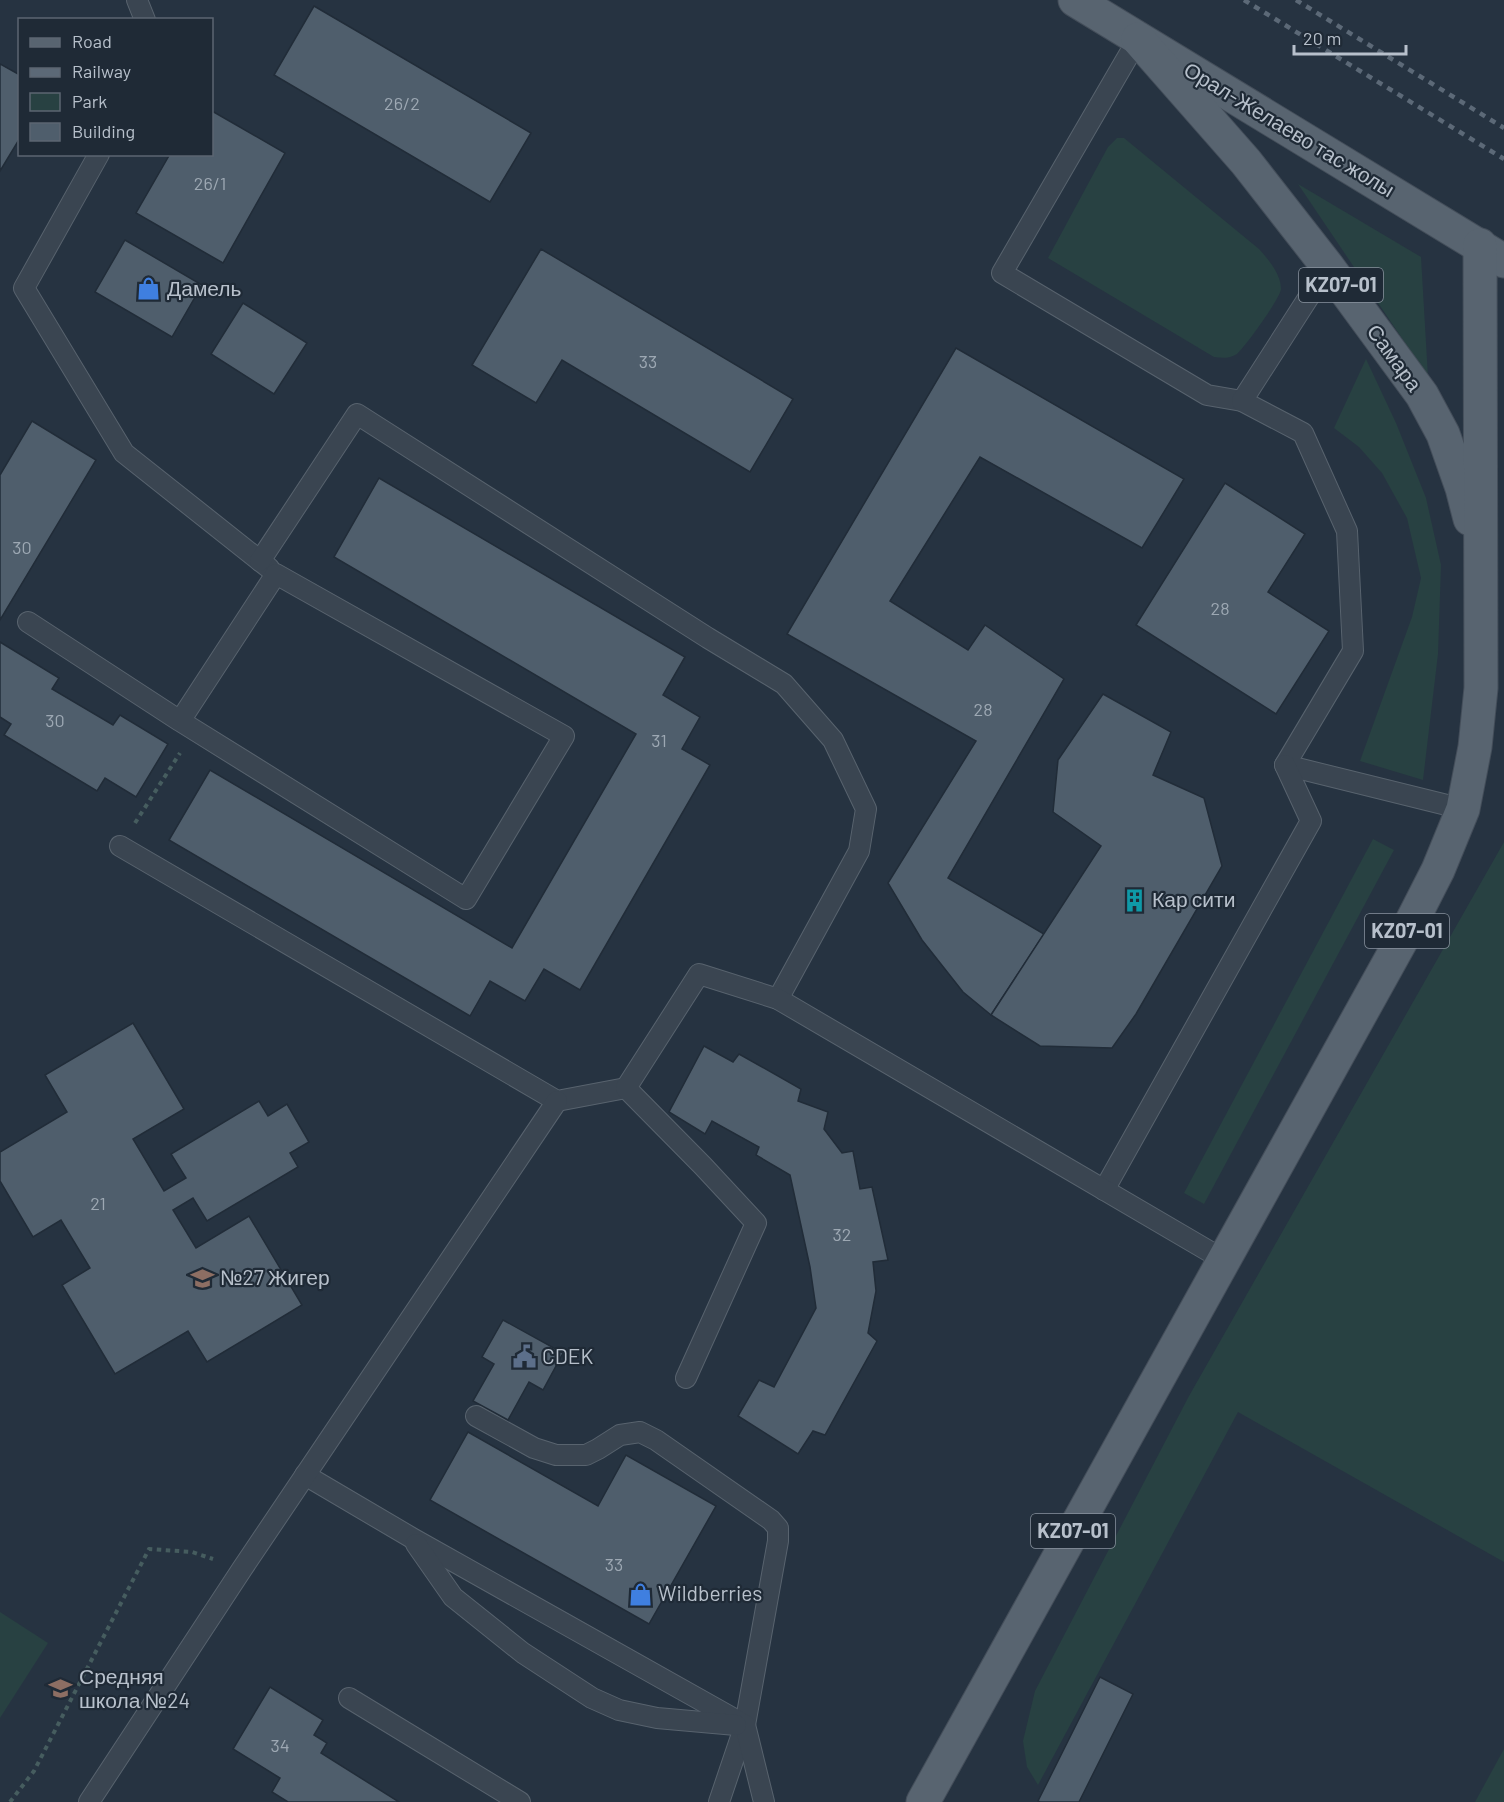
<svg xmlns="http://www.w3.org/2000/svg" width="1504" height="1802" font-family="Barlow,sans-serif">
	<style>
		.green { fill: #284142 }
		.building { fill: #4f5e6c; stroke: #212c38; stroke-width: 1.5 }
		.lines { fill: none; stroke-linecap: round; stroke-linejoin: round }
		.service-casing { stroke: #58636e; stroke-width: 22 }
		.primary-casing { stroke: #444e5a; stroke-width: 35 }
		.path { stroke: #465d5f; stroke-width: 4; stroke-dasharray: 4.5 4.5; stroke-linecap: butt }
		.service { stroke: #3a4551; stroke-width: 20 }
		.primary { stroke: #586470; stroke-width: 33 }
		.rail { stroke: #5c6977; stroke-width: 4.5; stroke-dasharray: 6 6; stroke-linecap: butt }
		.labels { text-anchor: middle; stroke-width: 4.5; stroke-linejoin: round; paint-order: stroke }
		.number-label { font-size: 18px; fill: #9da8b3 }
		.shield { fill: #1f2a36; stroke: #89939e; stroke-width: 1.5 }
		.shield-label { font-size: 20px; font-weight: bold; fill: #b7c0cb }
		.street-label { font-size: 21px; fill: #b7c0cb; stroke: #1f2a36 }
		.poi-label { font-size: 21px; fill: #b7c0cb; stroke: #1f2a36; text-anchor: start }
	</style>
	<rect width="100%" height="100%" fill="#263341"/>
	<!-- green -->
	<g class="green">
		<path d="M1117 138H1124L1259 249C1268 259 1281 274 1281 289 1280 299 1245 347 1237 354 1229 359 1222 358 1214 357L1048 258 1108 147Z"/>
		<polygon points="1298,184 1421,257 1428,377"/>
		<polygon points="1366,359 1396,423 1426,498 1441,565 1438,654 1423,780 1360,761 1412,617 1421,578 1407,518 1382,473 1359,447 1334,428"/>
		<polygon points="1373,839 1394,850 1204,1204 1184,1193"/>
		<polygon points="1504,842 1504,1562 1238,1412 1038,1785 1027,1767 1023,1741 1035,1691 1189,1396"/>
		<polygon points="0,1612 48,1643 0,1718"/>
		<polygon points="1504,1749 1504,1802 1475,1802"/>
	</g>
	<!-- building -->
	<g class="building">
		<polygon points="314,6 531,133 490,202 274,75"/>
		<polygon points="0,64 20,75 20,138 0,171"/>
		<polygon points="212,111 285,153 223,263 136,213 170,154 212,154"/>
		<polygon points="125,240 202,285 172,337 95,292"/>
		<polygon points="541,249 793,399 750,472 562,360 536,403 472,365"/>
		<polygon points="243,303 307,343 274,394 211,354"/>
		<polygon points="956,348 1184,479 1142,548 980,457 890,601 968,650 985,625 1064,679 948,878 1044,934 991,1015 963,992 922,940 888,883 976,741 787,634"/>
		<polygon points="32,421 96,460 0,620 0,475"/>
		<polygon points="379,478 685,657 663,695 700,717 682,749 710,765 580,990 544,969 525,1001 490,981 470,1016 169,840 210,770 512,948 636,734 334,557"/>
		<polygon points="1225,483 1305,534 1268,592 1329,631 1276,714 1136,625"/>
		<polygon points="0,642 59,678 52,689 113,725 120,715 168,744 136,797 105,778 97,791 4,735 11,724 0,717"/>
		<polygon points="1103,694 1171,732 1153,775 1204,798 1222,866 1136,1014 1112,1048 1040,1046 991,1015 1101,846 1053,812 1058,760"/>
		<polygon points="133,1023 184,1109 133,1139 164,1191 186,1178 171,1154 259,1101 268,1116 287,1104 309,1142 290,1153 298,1167 207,1221 193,1198 173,1210 196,1248 249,1216 302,1305 207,1362 188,1331 115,1374 62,1285 90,1268 61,1220 33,1237 0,1181 0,1152 67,1112 45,1075"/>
		<polygon points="704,1046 733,1062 739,1054 801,1089 798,1101 828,1112 824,1129 842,1153 853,1151 860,1189 872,1187 888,1260 873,1262 876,1291 868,1333 877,1341 825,1435 813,1431 798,1454 738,1416 759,1380 774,1387 816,1308 810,1267 790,1175 756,1155 759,1147 712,1121 705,1134 669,1112"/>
		<polygon points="503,1320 563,1353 543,1390 529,1382 508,1420 473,1401 494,1364 482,1357"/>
		<polygon points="468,1432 598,1506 626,1455 716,1506 649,1624 430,1500"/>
		<polygon points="1100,1677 1133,1694 1079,1802 1040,1802 1038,1801"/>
		<polygon points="270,1687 323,1720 314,1735 327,1743 321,1753 399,1802 288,1802 272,1792 280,1778 233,1749"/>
	</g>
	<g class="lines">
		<defs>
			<g id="service">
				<polyline points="137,0 145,20"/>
				<polyline points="1138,39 1002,273 1207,395 1242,401"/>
				<polyline points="99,154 24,288 124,453 269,568"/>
				<polyline points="1328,267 1242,401 1303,433 1347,531 1353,651 1285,765 1463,809"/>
				<polyline points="260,561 357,414 708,638 784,684 833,740 866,809 859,851 778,999"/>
				<polyline points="28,622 180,721 276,574 564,736 466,899 180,721"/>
				<polyline points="120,846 557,1101 626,1088"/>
				<polyline points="1104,1190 1311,821 1285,765"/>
				<polyline points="686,1378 756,1223 703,1166 626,1088 699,974 778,999 1224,1260"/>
				<polyline points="476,1416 534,1448 556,1455 586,1455 598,1449 620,1435 640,1432 656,1440 771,1520 778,1528 778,1541 745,1725 719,1802"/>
				<polyline points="305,1475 412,1538 745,1725 764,1802"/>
				<polyline points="416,1544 453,1597 523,1653 592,1698 619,1710 657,1718 736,1725"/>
				<polyline points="349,1698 520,1802"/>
				<polyline points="89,1802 242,1569 557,1101"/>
			</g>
			<g id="primary">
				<polyline points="1075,0 1504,261"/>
				<polyline points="1138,39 1246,162 1328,267 1422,395 1443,434 1462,488 1470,519"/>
				<polyline points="923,1802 1411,923 1438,870 1463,809 1475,747 1481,688 1480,245"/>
			</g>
		</defs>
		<!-- service casing -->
		<use href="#service" class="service-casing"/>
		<!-- primary casing -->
		<use href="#primary" class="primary-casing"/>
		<!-- path -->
		<g class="path">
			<polyline points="135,823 180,753"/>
			<polyline points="10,1802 34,1771 149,1549 192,1552 213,1559"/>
		</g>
		<!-- service -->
		<use href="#service" class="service"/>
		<!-- primary -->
		<use href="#primary" class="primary"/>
		<!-- rail -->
		<g class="rail">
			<polyline points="1244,0 1504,159"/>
			<polyline points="1296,0 1504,128"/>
		</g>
	</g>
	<!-- icons -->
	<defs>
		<symbol id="shop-bare" viewBox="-9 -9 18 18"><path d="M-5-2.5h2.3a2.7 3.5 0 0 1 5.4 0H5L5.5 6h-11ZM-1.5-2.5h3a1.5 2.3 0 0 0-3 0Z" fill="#3f7fe0" stroke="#1f2a36" stroke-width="2.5" paint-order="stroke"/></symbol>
		<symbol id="building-bare" viewBox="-9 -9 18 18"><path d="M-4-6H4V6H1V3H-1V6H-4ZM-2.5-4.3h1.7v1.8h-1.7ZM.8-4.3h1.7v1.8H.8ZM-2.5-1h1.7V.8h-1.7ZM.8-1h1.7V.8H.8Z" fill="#0f9aa8" stroke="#1f2a36" stroke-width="2.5" paint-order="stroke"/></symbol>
		<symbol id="school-bare" viewBox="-9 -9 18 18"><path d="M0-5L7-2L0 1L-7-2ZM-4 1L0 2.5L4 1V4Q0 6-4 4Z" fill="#8d6e63" stroke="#1f2a36" stroke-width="2.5" paint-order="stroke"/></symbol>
		<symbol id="civic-bare" viewBox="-9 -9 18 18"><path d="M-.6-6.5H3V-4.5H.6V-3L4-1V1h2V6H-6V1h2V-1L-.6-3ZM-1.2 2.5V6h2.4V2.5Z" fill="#5c6f8a" stroke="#1f2a36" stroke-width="2.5" paint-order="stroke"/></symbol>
	</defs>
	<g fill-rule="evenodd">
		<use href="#shop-bare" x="132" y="272" width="33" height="33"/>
		<use href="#building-bare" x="1118" y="884" width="33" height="33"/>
		<use href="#school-bare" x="186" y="1262" width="33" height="33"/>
		<use href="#civic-bare" x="508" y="1340" width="33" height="33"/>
		<use href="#shop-bare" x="624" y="1578" width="33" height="33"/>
		<use href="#school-bare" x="44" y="1672" width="33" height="33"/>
	</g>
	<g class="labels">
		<!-- number labels -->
		<g class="number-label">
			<text x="402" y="110">26/2</text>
			<text x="210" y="190">26/1</text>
			<text x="648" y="368">33</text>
			<text x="22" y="554">30</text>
			<text x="1220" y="615">28</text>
			<text x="983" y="716">28</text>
			<text x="55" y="727">30</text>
			<text x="659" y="747">31</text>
			<text x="98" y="1210">21</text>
			<text x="842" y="1241">32</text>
			<text x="614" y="1571">33</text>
			<text x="280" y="1752">34</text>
		</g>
		<!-- shield labels -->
		<g class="shield">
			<rect x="1299" y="268" width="84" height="34" rx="4.5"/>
			<rect x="1365" y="914" width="84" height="34" rx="4.5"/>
			<rect x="1031" y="1514" width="84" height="34" rx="4.5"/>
		</g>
		<g class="shield-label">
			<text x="1341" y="292">KZ07-01</text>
			<text x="1407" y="938">KZ07-01</text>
			<text x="1073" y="1538">KZ07-01</text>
		</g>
		<!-- street labels -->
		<g class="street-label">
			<text transform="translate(1289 130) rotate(31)" y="7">Орал-Желаево тас жолы</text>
			<text transform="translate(1394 358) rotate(54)" y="7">Самара</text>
		</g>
		<!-- poi labels -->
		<g class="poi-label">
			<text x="167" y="296">Дамель</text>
			<text x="1152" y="907">Кар сити</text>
			<text x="220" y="1285">№27 Жигер</text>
			<text x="542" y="1364">CDEK</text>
			<text x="658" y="1601">Wildberries</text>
			<text x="79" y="1684">Средняя<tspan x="79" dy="24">школа №24</tspan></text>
		</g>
	</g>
	<!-- legend -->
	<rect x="18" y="18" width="195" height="138" fill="#1f2a36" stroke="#5c6672" stroke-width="1.5"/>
	<rect x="30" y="38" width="30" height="9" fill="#586470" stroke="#5c6672" stroke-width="1.5"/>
	<text x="72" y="48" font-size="18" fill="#b7c0cb">Road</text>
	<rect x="30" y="68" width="30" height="9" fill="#5c6977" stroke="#5c6672" stroke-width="1.5"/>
	<text x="72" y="78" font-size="18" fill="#b7c0cb">Railway</text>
	<rect x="30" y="93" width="30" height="18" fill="#284142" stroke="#5c6672" stroke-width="1.5"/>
	<text x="72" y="108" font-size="18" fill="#b7c0cb">Park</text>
	<rect x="30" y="123" width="30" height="18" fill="#4f5e6c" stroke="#5c6672" stroke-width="1.5"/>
	<text x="72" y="138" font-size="18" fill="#b7c0cb">Building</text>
	<!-- scale -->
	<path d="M1294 45v9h112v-9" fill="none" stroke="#b7c0cb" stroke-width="3"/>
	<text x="1303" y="45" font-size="18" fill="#b7c0cb" stroke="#1f2a36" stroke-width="4.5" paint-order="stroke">20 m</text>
</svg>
